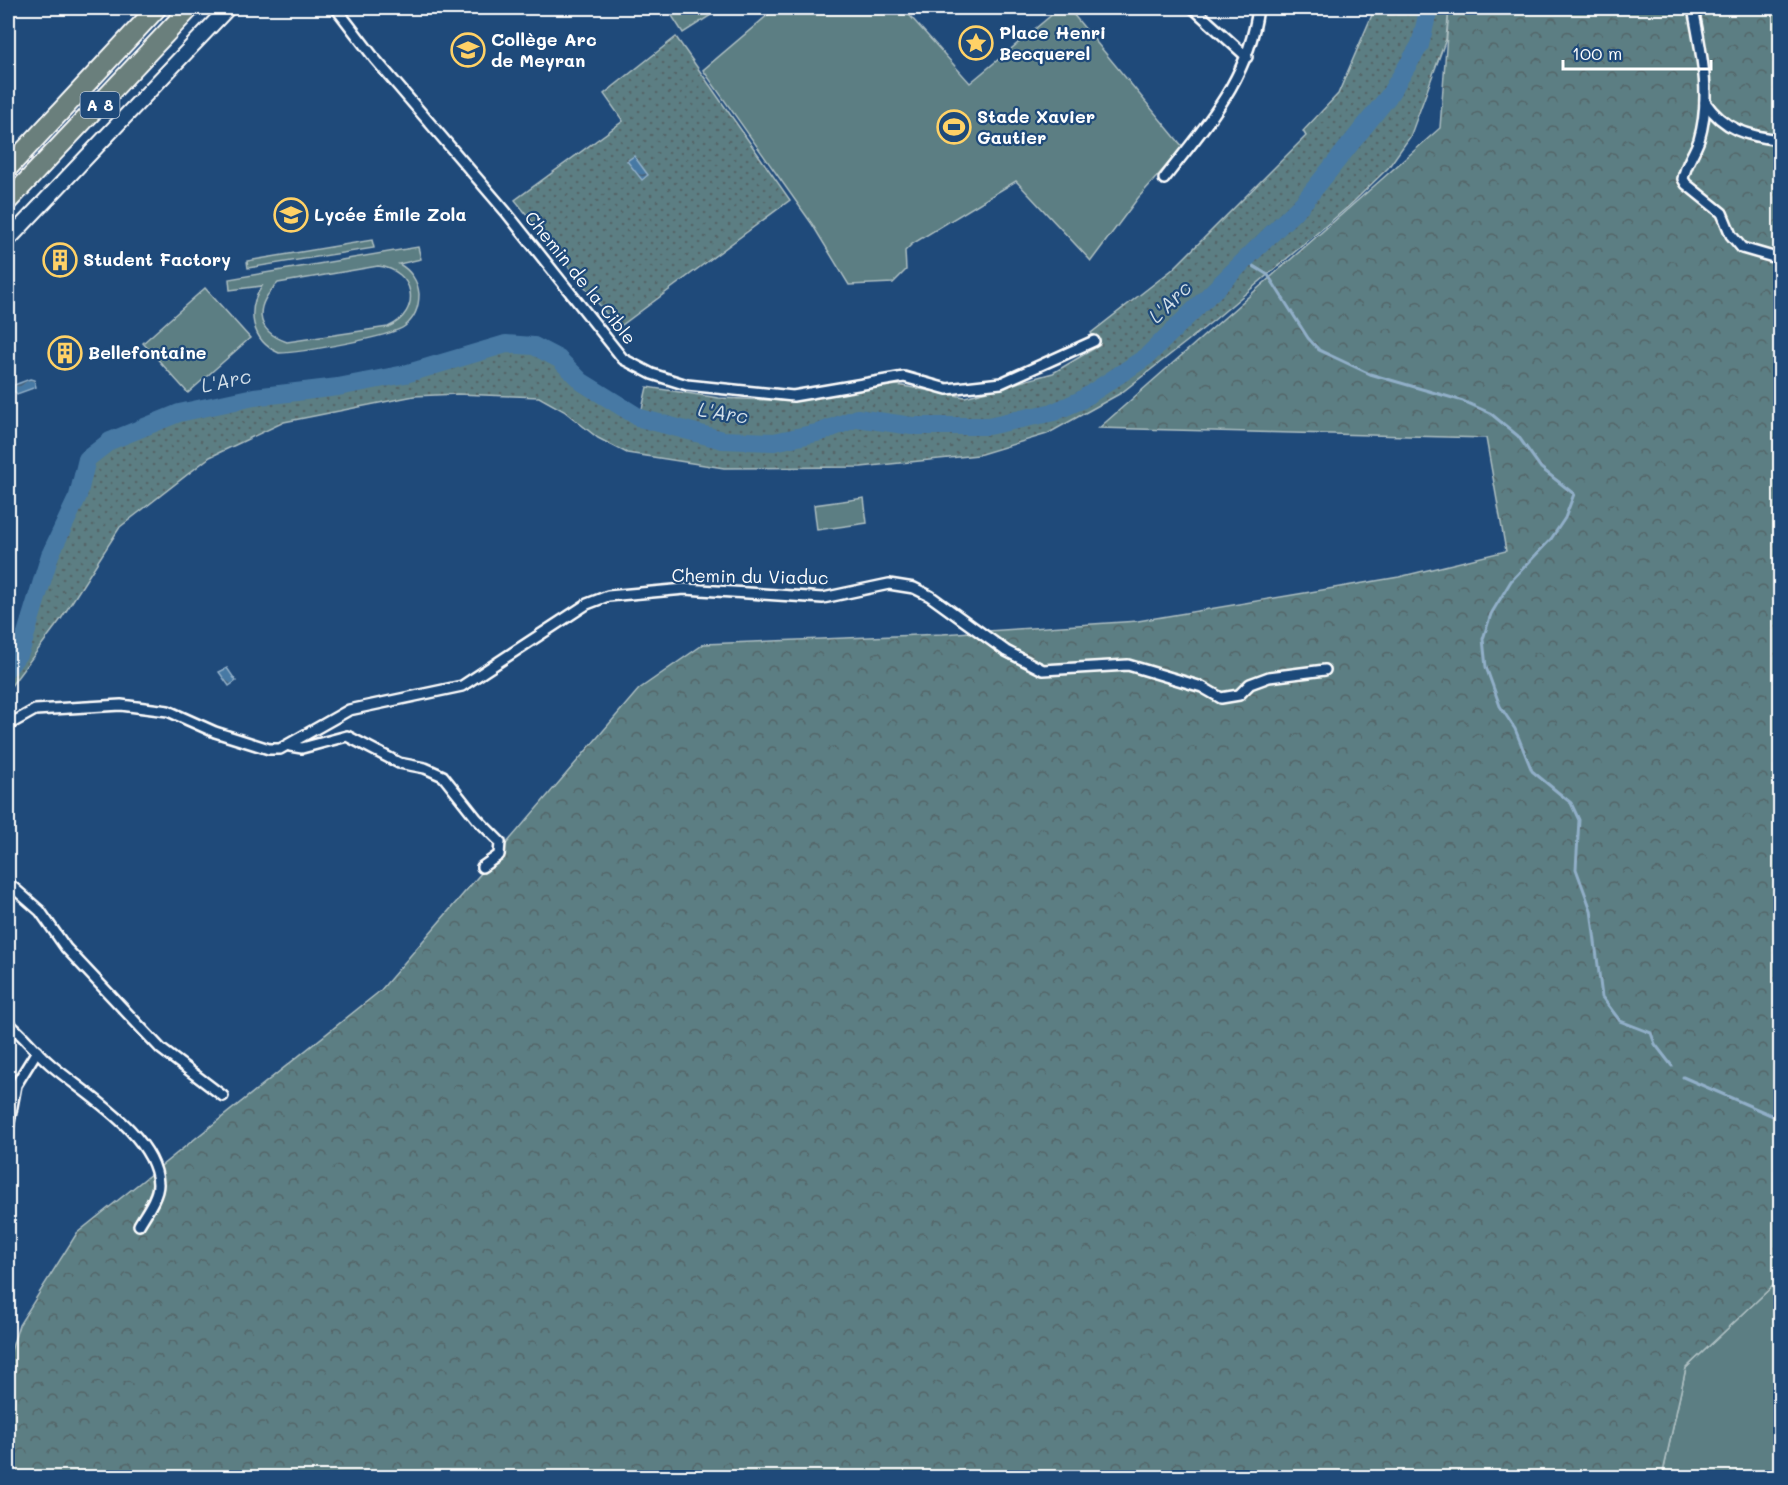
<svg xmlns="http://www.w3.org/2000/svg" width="1788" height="1485" font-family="Mali,sans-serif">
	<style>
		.grass { fill: #5b7e83; stroke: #adbec1; stroke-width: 1.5; fill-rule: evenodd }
		.forest { fill: url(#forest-crowns); stroke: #adbec1; stroke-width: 1.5 }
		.park { fill: url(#park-dots); stroke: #adbec1; stroke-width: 1.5 }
		.water { fill: url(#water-waves); stroke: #91afc8; stroke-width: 1.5 }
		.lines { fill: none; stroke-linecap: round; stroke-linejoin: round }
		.stream { stroke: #91afc8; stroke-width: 3 }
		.river { stroke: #4779a4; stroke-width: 18 }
		.street-casing { stroke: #fff; stroke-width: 14 }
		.secondary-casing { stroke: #fff; stroke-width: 18 }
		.highway-casing { stroke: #fff; stroke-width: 22 }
		.street { stroke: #1f4a7a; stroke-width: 9 }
		.secondary { stroke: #1f4a7a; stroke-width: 14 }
		.highway { stroke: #6a7f7c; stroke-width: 18 }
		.labels { text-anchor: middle; stroke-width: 4.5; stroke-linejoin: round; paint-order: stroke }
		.shield { fill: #1f4a7a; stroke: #bcc9d7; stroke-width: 1.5 }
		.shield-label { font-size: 16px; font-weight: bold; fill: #fff }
		.poi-label { font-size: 18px; font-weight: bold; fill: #fff; stroke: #1f4a7a; text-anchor: start }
		.street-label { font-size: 18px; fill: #fff; stroke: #1f4a7a }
		.water-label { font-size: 20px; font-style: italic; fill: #d1dee8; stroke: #1f4a7a }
	</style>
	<defs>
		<pattern id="forest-crowns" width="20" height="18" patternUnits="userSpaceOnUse" patternTransform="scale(1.5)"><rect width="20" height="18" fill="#5b7e83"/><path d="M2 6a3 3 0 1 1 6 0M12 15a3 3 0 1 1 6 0" fill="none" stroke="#546568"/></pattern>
		<pattern id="park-dots" width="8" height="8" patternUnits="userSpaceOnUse" patternTransform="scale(1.5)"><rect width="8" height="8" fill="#5b7e83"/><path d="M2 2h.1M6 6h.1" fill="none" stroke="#546568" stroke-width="1.8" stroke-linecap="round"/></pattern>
		<pattern id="water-waves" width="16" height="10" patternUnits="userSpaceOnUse" patternTransform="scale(1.5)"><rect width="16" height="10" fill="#4779a4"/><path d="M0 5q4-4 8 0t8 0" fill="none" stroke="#4a6278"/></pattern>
	</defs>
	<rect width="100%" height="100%" fill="#1f4a7a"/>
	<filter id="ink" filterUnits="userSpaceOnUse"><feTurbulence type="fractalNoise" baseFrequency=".0167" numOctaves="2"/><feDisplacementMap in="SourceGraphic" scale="12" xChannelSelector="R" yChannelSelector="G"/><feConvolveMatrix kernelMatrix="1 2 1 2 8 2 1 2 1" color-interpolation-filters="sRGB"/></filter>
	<g filter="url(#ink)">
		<!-- grass -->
		<g class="grass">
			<polygon points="667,8 722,8 683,33"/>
			<polygon points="776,8 903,8 970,83 1060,8 1068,8 1183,147 1138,198 1091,261 1016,181 912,244 905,251 906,270 893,283 849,285 812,224 703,70"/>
			<polygon points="372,240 374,248 248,268 247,261"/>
			<path d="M418 247 421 259 399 264C410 270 418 281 419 294 419 306 415 318 405 326 392 337 299 353 279 353 251 341 246 310 262 286L230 290 229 279ZM378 266C415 270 423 311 388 327L287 342C253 330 255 305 278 283Z"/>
			<polygon points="205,288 250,338 188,393 143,343"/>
			<polygon points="864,498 867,523 817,530 814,505"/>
			<polygon points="1780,1279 1780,1477 1662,1478 1686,1368"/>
		</g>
		<!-- forest -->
		<polygon class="forest" points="1449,8 1780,8 1780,1279 1686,1368 1662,1477 8,1478 8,1360 19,1325 77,1233 380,991 639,689 704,644 942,634 1138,621 1399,577 1506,551 1486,438 1099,428 1440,128"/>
		<!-- park -->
		<g class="park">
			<polygon points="1375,8 1449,8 1446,39 1410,137 1388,168 1349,206 1213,321 1121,393 1047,434 978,455 861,467 724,468 627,453 598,438 564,411 539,397 457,394 414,396 284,422 210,457 120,527 61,619 8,690 8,668 21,650 50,555 78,496 87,459 110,441 179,413 254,397 338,387 415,371 506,344 534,346 559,359 582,382 640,418 647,387 719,398 790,401 897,385 965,397 1053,373 1100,345 1091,333 1173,269 1306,136 1303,131 1338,94"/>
			<polygon points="676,37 790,200 618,328 515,200 623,121 604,94"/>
		</g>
		<!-- water -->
		<g class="water">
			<polygon points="634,156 648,175 642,180 627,161"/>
			<polygon points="30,379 34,380 36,387 17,394 13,390 14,385"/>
			<polygon points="227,668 236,681 229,686 219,672"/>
		</g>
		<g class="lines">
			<!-- stream -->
			<g class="stream">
				<polyline points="1245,261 1268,275 1308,338 1319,350 1370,374 1463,401 1490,413 1518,436 1541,468 1574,494 1565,518 1551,539 1511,581 1491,614 1483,639 1486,667 1500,706 1515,729 1532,771 1571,803 1579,820 1576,869 1591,910 1602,997 1620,1021 1651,1033 1655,1044 1672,1066"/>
				<polyline points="1683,1077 1780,1119"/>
			</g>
			<!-- river -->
			<polyline class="river" points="8,668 21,650 50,555 78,496 87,459 110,441 179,413 254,397 338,387 405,374 506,344 534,346 559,359 582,382 640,418 723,440 774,442 821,432 857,418 912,426 988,426 1054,412 1081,400 1146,357 1303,203 1388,97 1420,45 1429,8"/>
			<defs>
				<g id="street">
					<polyline points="336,8 375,59 506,212 623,359 652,374 687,385 793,396 904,377 947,389 1001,383 1094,341"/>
					<polyline points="1193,8 1247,57"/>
					<path d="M1693 8C1701 51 1712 97 1699 140 1694 154 1685 165 1683 179L1686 184 1722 213 1731 235 1742 248 1780 259"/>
					<path d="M1705 102C1724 130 1748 136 1780 140"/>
					<path d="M1164 179C1207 123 1249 79 1258 8"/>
					<polyline points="8,725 35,710 121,705 168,711 215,732 269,749 280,749 349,710 462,686 587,604 608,596 685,589 823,598 889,584 914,588 930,596 1006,651 1043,670 1128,665 1202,687 1221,698 1239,695 1250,684 1269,677 1325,670"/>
					<polyline points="290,746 302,748 347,736 399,763 425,768 443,776 477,819 500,842 499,855 482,867"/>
					<polyline points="8,883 40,911 66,948 161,1049 223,1096"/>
					<path d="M8 1023C23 1035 35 1051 50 1064 83 1093 156 1134 158 1184 158 1197 146 1213 139 1225"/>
					<polyline points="8,1128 16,1085 37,1051"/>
				</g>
				<polyline id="secondary" points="8,240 228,8"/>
				<g id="highway">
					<polyline points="8,168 157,8"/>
					<polyline points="8,201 190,8"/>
				</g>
			</defs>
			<!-- street casing -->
			<use href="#street" class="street-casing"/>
			<!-- secondary casing -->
			<use href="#secondary" class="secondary-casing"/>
			<!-- highway casing -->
			<use href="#highway" class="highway-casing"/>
			<!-- street -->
			<use href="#street" class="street"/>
			<!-- secondary -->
			<use href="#secondary" class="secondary"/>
			<!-- highway -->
			<use href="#highway" class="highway"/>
		</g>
	</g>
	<!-- icons -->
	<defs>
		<symbol id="sight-ring" viewBox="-11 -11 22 22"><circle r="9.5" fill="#1f4a7a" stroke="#ffd166" stroke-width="1.5"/><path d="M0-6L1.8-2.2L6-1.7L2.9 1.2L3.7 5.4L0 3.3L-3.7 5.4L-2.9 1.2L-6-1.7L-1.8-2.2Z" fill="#ffd166"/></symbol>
		<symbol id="school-ring" viewBox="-11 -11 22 22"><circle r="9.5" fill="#1f4a7a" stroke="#ffd166" stroke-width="1.5"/><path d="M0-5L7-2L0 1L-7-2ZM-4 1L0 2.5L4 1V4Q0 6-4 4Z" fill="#ffd166"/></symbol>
		<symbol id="stadium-ring" viewBox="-11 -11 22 22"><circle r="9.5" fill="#1f4a7a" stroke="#ffd166" stroke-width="1.5"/><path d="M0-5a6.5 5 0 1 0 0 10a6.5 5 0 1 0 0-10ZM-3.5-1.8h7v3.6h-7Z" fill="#ffd166"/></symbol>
		<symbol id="building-ring" viewBox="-11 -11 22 22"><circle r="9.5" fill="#1f4a7a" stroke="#ffd166" stroke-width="1.5"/><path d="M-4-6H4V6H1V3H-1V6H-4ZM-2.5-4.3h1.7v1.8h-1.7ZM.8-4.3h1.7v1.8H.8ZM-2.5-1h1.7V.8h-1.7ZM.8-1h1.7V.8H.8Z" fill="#ffd166"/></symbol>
	</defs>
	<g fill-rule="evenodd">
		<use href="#sight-ring" x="957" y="24" width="38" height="38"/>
		<use href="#school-ring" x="449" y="31" width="38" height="38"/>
		<use href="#stadium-ring" x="935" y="108" width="38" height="38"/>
		<use href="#school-ring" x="272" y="196" width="38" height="38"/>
		<use href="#building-ring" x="41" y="241" width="38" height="38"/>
		<use href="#building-ring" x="46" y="334" width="38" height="38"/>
	</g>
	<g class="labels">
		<!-- shield labels -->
		<rect class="shield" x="80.5" y="92" width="39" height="26" rx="4.5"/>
		<g class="shield-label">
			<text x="100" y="111">A 8</text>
		</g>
		<!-- poi labels -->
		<g class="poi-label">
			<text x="999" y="39">Place Henri<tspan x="999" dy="21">Becquerel</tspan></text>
			<text x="491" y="46">Collège Arc<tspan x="491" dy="21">de Meyran</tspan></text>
			<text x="977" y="123">Stade Xavier<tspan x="977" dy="21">Gautier</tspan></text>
			<text x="314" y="221">Lycée Émile Zola</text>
			<text x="83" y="266">Student Factory</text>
			<text x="88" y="359">Bellefontaine</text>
		</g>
		<!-- street labels -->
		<g class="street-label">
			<text transform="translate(580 278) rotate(51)" y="6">Chemin de la Cible</text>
			<text transform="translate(750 577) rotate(1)" y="6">Chemin du Viaduc</text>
		</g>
		<!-- water labels -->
		<g class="water-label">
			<text transform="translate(1170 302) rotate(-44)" y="7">L'Arc</text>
			<text transform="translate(226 381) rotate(-12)" y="7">L'Arc</text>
			<text transform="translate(723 413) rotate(9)" y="7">L'Arc</text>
		</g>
	</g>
	<!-- margin -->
	<rect width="1788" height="1485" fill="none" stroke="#1f4a7a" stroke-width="30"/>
	<rect x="15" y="15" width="1758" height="1455" fill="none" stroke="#fff" stroke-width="2" filter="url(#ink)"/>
	<!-- scale -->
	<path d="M1563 60v9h148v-9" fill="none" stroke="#ffffff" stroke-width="3"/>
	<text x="1572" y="60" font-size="18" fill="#ffffff" stroke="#1f4a7a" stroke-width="4.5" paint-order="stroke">100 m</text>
</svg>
